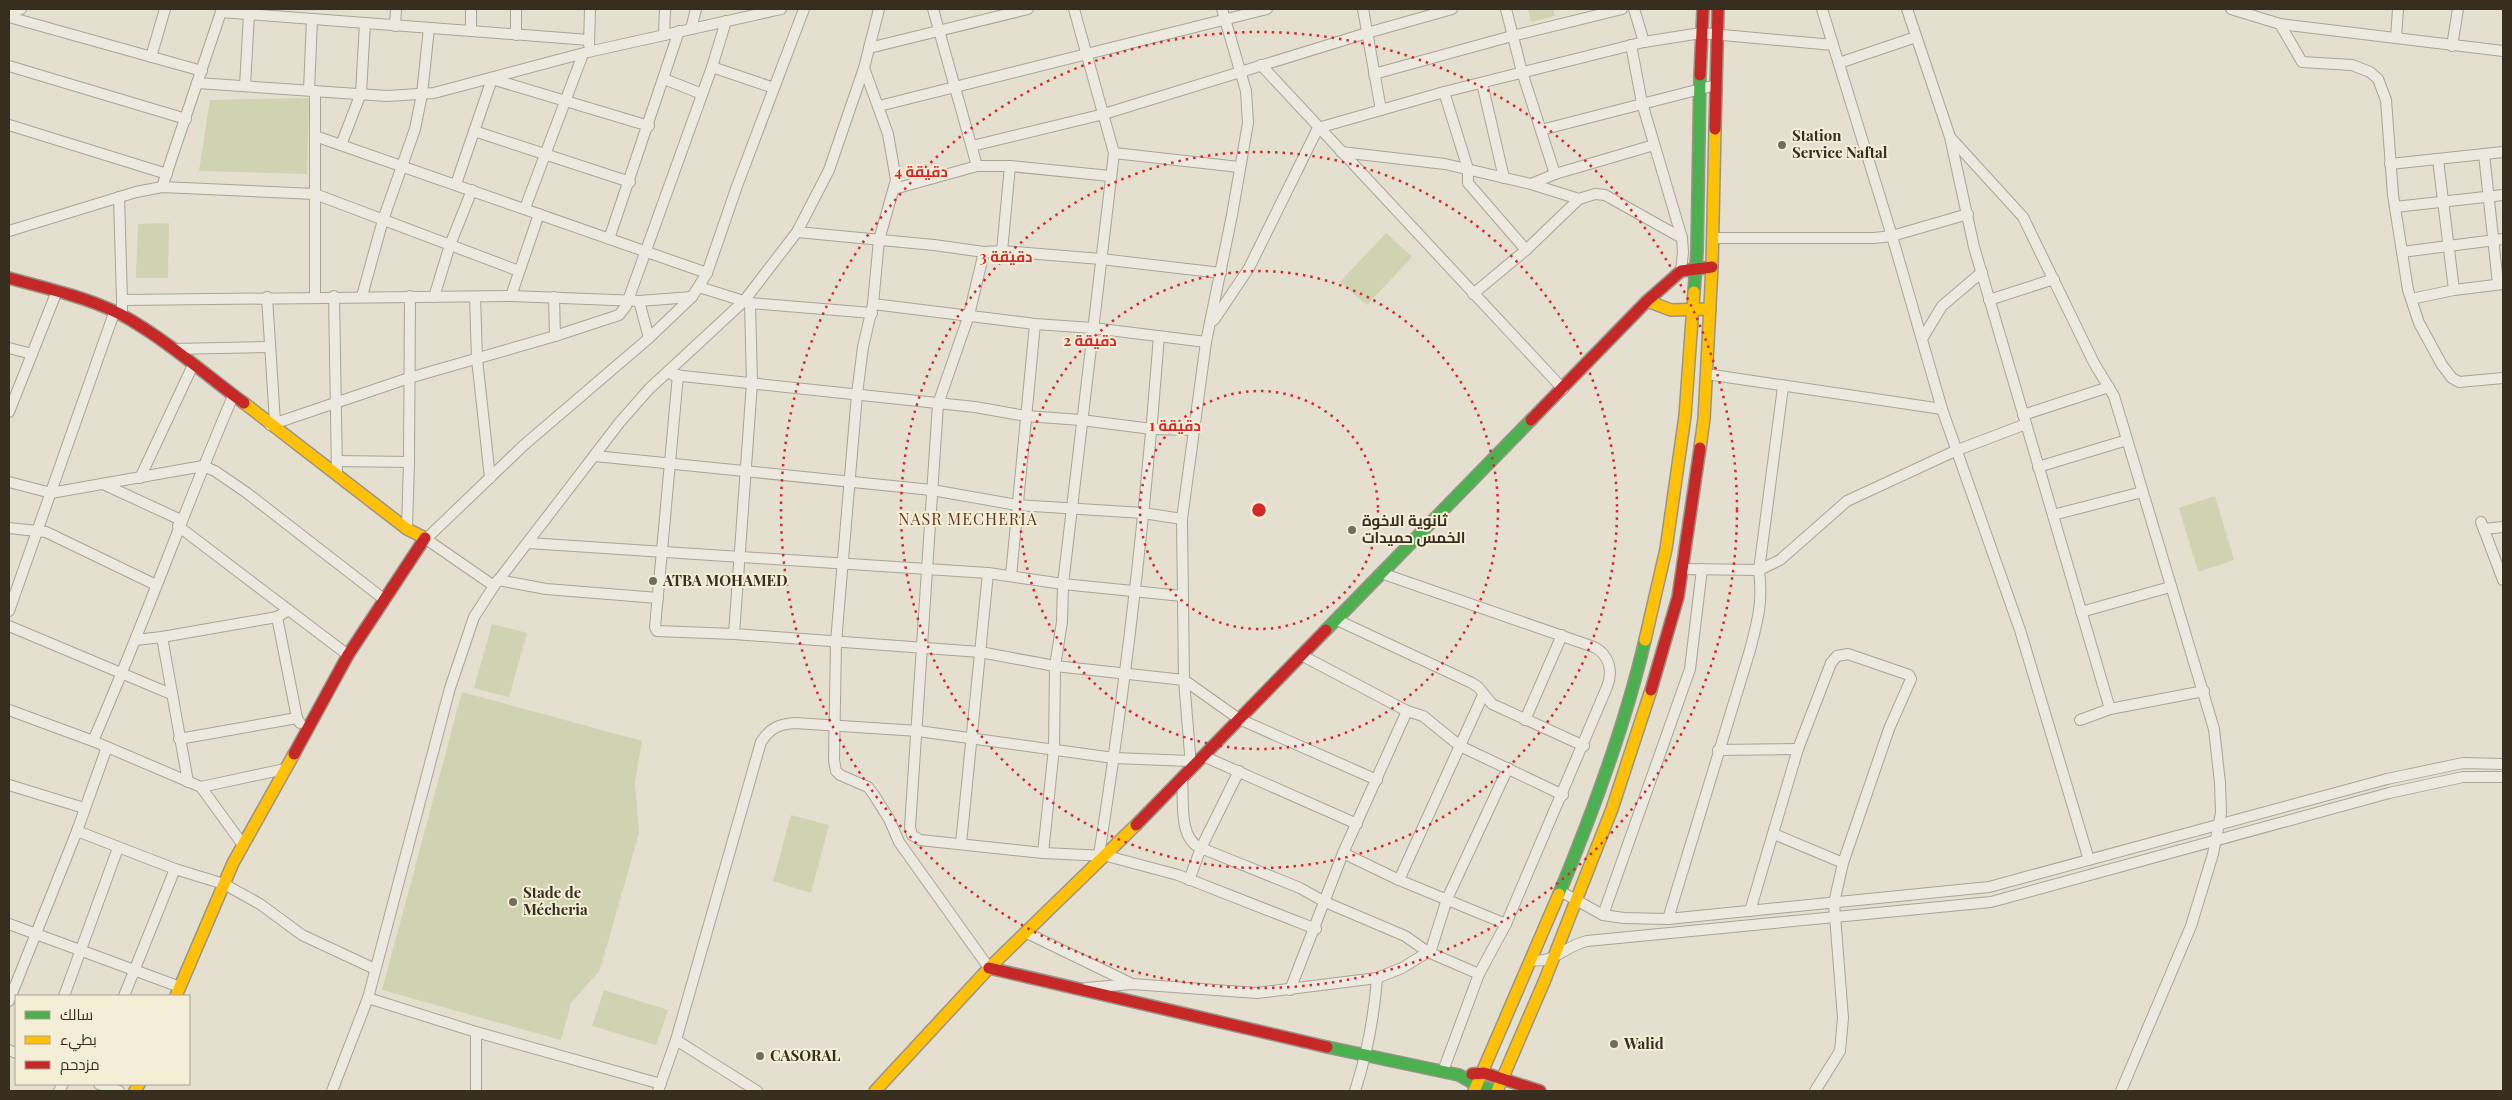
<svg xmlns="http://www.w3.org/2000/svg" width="2512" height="1100" font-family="'Playfair Display',Cairo,serif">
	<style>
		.green { fill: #d0d3b2 }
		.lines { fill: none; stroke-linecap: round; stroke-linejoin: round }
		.street-casing { stroke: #a9a498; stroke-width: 12 }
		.fast-casing { stroke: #999488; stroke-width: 14 }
		.slow-casing { stroke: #999488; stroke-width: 14 }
		.jam-casing { stroke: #999488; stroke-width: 14 }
		.street { stroke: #ece9e0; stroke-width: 10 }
		.fast { stroke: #4caf50; stroke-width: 11 }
		.slow { stroke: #ffc107; stroke-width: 11 }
		.jam { stroke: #c62828; stroke-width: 11 }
		.ring { fill: none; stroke: #d62828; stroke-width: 2.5; stroke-dasharray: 2.5 5 }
		.poi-dot { fill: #746c5d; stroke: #f4eed6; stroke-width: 2 }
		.labels { text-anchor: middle; stroke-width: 4; stroke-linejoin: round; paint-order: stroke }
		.poi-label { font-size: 15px; font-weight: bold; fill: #382e20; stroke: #f4eed6; text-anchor: start }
		.neighbourhood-label { font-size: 16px; letter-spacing: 1px; fill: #623522; stroke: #f4eed6 }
		.centre { fill: #d62828; stroke: #f4eed6; stroke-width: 2.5 }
		.ring-label { font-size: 15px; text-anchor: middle; font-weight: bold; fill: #d62828; stroke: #f4eed6; stroke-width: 4; stroke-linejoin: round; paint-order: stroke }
	</style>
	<rect width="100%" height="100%" fill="#e4dfcf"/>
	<!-- green -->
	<g class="green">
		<polygon points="1528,9 1553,9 1555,16 1531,22"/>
		<polygon points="309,98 307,174 199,171 210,100"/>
		<polygon points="169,223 168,278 136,278 138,224"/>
		<polygon points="1386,233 1412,257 1367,305 1340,282"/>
		<polygon points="2215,496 2234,560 2198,572 2179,508"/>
		<polygon points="492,624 527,633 509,697 474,688"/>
		<polygon points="462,692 642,741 635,782 639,833 600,970 571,1003 561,1040 382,990"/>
		<polygon points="791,815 829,825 811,893 773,881"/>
		<polygon points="604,990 668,1010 656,1045 592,1026"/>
	</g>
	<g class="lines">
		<defs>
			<g id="street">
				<polyline points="933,9 977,166"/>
				<polyline points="1363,9 1381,110"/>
				<polyline points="1506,9 1522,72 1555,174"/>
				<polyline points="1634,9 1644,42"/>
				<polyline points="1822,9 1892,236 1942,409 2020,630 2089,860"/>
				<polyline points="1907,9 1950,137 1974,247 2110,709 2204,691"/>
				<polyline points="2231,9 2280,24 2503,51"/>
				<polyline points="221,12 589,40"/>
				<polyline points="9,14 21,9"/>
				<polyline points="9,17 202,71"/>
				<polyline points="2280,24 2302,62 2352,65 2370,72 2378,79 2386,100 2393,195 2408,290 2419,323 2442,365 2452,378 2459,382 2503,378"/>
				<polyline points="395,26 396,9"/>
				<polyline points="691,29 696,9"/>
				<polyline points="471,31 471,9"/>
				<polyline points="516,35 516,9"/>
				<polyline points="664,35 665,9"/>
				<polyline points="2396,38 2398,9"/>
				<polyline points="589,45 590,9"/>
				<polyline points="1631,45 1642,103 1682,238 1683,252 1681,271"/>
				<polyline points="2452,46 2458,9"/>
				<polyline points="869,48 1028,9"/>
				<polyline points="151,57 165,9"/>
				<polyline points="1839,63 1916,37"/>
				<polyline points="1261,65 1563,389"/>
				<polyline points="9,66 186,119"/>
				<polyline points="712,67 774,88"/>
				<polyline points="864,68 888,134 896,180 879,240 873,304 863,347 857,394 836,642 834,760 836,771 840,775 868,787 874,795 889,819 899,842 989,968"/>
				<polyline points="1374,74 1512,36 1622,9"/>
				<polyline points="664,79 702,94"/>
				<polyline points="197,83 387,96 434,93 588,52 781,9"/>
				<polyline points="1482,83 1504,178"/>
				<polyline points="245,86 249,14"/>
				<polyline points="309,90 312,19"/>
				<polyline points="1444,92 1468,169 1468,183 1526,250"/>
				<polyline points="879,106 1267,9"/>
				<polyline points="9,125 167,174"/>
				<polyline points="1541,130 1716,85"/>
				<polyline points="474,131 630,182"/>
				<polyline points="315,136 707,273"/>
				<polyline points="1950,137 2023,217 2094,363 2114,396 2214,729 2220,783 2221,813 2213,854 2191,926 2121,1091"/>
				<polyline points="341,145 361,93 365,23"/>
				<polyline points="972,146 1104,114 1367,33 1452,9"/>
				<polyline points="1341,152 1445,164 1531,184 1579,199 1595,194 1605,195 1682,238"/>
				<polyline points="1114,153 1239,167"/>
				<polyline points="2484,154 2498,284"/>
				<polyline points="2438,160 2454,290"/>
				<polyline points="2390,164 2503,152"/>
				<polyline points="456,184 492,79 649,126"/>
				<polyline points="1531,184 1555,174 1654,145"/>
				<polyline points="162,187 222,9"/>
				<polyline points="894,189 977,166 1010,166 1110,176"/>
				<polyline points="119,197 122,300"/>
				<polyline points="2395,207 2503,195"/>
				<polyline points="525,208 583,54"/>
				<polyline points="9,231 136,192 162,187 315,194 519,271"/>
				<polyline points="797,232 934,245 984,252 1002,251 1101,259 1221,273"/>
				<polyline points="1712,238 1874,238 1892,236 1968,214"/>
				<polyline points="609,239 679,31"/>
				<polyline points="1002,251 1010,166"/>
				<polyline points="984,252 969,315 938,404 910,827 912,835 920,840 1043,853 1107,856 1178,875 1316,929"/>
				<polyline points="2402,252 2503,239"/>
				<polyline points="699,287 750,303 872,313"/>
				<polyline points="1473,294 1526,250 1579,199"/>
				<polyline points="334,296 337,474"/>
				<polyline points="362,296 383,220 415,129 422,94 429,28"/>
				<polyline points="511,296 539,214"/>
				<polyline points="267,297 275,422"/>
				<polyline points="434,297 450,245 472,190"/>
				<polyline points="475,297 477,359 490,478"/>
				<polyline points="554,297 555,336"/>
				<polyline points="315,298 315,91"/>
				<polyline points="2411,299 2454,290 2503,284"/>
				<polyline points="1989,300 2054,279"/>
				<polyline points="639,301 649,338"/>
				<polyline points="873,304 1035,324 1093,328 1206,342"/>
				<polyline points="122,316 122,300 511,296 639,301 692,297"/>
				<polyline points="1214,320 1249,268 1318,128 1444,92 1644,42 1701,33 1833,45"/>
				<polyline points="1922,339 1942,306 1982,272"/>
				<polyline points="9,348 32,354"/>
				<polyline points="173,349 270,347"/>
				<polyline points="1706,374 1942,409"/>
				<polyline points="673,375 975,407 1026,416 1081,420 1152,429 1194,430"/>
				<polyline points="678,375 655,627 657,631 734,634 980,652 1055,666 1184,680 1239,719 1377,780"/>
				<polyline points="9,412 57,291"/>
				<polyline points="2023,415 2109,387"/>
				<polyline points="270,425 409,378 555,336 619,315 626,306 712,67 726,21"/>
				<polyline points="595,456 932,490 1017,505 1143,513 1182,519"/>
				<polyline points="337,461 409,462"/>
				<polyline points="2038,467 2127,440"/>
				<polyline points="140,478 193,365"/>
				<polyline points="9,482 51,493 203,466 215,471 247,493 385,600"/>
				<polyline points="103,484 181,520"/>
				<polyline points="2053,515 2142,492"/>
				<polyline points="2481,522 2503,580"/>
				<polyline points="178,526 348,655"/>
				<polyline points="9,528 46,532 156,585"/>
				<polyline points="407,529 409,462 410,296"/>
				<polyline points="2484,529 2503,527"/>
				<polyline points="528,543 988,573 1063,584 1182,596"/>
				<polyline points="1682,569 1759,570 1780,560 1847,501 1955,451 2026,424"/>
				<path d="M1381 573 1594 647C1610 655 1613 672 1607 687L1506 924 1479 974 1443 1071"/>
				<polyline points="1011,576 1035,324"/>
				<polyline points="498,580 546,589 658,598"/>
				<polyline points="494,586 426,539 524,445 649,338 692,297 707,273 737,186 804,9"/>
				<polyline points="9,611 114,313"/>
				<polyline points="2081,612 2170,587"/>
				<polyline points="277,617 297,718 300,723"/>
				<polyline points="1337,620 1472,683 1478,687 1492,704 1584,746"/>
				<polyline points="9,626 171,694"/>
				<polyline points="734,634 752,383 750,303"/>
				<polyline points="162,637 277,617 289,610"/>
				<polyline points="135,640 162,637 188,782"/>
				<polyline points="1303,656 1407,711 1423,716 1460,746 1563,795"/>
				<polyline points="9,710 93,741 201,787 285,769"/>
				<polyline points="1525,720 1562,635"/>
				<polyline points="2080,720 2110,709"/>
				<polyline points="179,739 297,718"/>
				<path d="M93 741C143 627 184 510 233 396"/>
				<polyline points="1718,750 1798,749"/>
				<polyline points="1203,756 1357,824"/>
				<polyline points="1191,766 1184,680 1182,519 1206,342 1232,215 1248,123 1246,91 1222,9"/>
				<path d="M1182 779C1184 800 1178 839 1201 848L1239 771"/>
				<polyline points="9,785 84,808"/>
				<polyline points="201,787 243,845"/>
				<polyline points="77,831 175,869 224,884 260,904 302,935 375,969"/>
				<polyline points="1774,834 1843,863"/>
				<polyline points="961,844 988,573"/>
				<polyline points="1043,853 1054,748 1055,666 1062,622 1063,584 1114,153 1074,9"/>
				<polyline points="1343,853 1399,880 1506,924"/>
				<path d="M1099 855C1126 683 1146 510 1159 336"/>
				<polyline points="1189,880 1201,848 1300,888 1325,902 1405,936 1428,952"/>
				<polyline points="1399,880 1483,695"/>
				<polyline points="1560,891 1603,915 1624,918 1668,919 1989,887 2387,779 2463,763 2503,764"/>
				<polyline points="1750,911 1798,749 1831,663 1837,656 1848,654 1909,675 1911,679 1889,729 1843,863 1834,903 1843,1018 1840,1051 1815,1091"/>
				<polyline points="1603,915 1690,669 1702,569"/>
				<path d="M1668 919 1750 650C1758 619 1763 602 1759 570L1783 387"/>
				<polyline points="9,924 180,987"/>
				<polyline points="1027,933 1132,984"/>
				<polyline points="1430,953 1447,899 1508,768"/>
				<path d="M1530 960C1555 964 1564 946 1587 941L1991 902 2389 793 2463 777H2503"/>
				<polyline points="1086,988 1132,984 1257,993 1377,978 1402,968 1428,952 1479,974"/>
				<polyline points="1290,990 1343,853 1407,711"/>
				<polyline points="64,996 118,848"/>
				<polyline points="124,996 175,869"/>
				<polyline points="368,998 476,1032 661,1084"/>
				<polyline points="9,1001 77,831 107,747"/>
				<polyline points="676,1040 757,1091"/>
				<polyline points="9,1050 16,1053"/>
				<polyline points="99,1084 119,1091"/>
				<polyline points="59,1091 63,1084"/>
				<polyline points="332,1091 368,998 450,688 474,617 494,586 620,422 649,389 744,301 797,232 829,170 864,68 879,9"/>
				<polyline points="476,1091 476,1032"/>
				<path d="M658 1091 676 1040 761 742C770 728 779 724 795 723L918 731 1114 758 1190 761"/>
				<path d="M1355 1091C1367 1054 1374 1018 1377 978"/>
			</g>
			<g id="fast">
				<polyline points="1694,292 1697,252 1700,75"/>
				<polyline points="1326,630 1531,420"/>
				<path d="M1559 894C1593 812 1625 726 1645 640"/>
				<polyline points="1327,1047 1459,1075 1478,1086 1497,1091"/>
			</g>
			<g id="slow">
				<polyline points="1647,301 1671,310 1710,309"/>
				<polyline points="244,403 407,529 425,538"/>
				<polyline points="1700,448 1704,419 1712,267 1715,129"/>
				<polyline points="1645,640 1666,549 1685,416 1694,292"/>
				<polyline points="176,996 233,863 294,754"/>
				<polyline points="135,1091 139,1084"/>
				<polyline points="875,1091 989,968 1136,825"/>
				<polyline points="1474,1091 1559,894"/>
				<polyline points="1497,1091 1544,982 1612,809 1651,690"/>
			</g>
			<g id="jam">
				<polyline points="1700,75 1703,9"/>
				<polyline points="1715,129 1718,9"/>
				<path d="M9 278C48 289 93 298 129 319 170 343 206 375 244 403"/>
				<polyline points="1531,420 1647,301 1681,271 1712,267"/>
				<polyline points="1651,690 1678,597 1700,448"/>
				<polyline points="294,754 348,655 425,538"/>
				<polyline points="1136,825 1326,630"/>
				<polyline points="989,968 1327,1047"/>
				<polyline points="1472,1074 1484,1073 1540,1091"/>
			</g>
		</defs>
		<!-- street casing -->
		<use href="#street" class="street-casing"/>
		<!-- fast casing -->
		<use href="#fast" class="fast-casing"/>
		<!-- slow casing -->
		<use href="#slow" class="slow-casing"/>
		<!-- jam casing -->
		<use href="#jam" class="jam-casing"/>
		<!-- street -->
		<use href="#street" class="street"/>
		<!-- fast -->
		<use href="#fast" class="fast"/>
		<!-- slow -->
		<use href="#slow" class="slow"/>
		<!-- jam -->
		<use href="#jam" class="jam"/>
	</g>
	<!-- distance rings -->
	<g class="ring">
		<circle cx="1259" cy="510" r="119"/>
		<circle cx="1259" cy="510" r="239"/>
		<circle cx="1259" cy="510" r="358"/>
		<circle cx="1259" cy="510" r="478"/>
	</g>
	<!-- markers -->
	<g class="poi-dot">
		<circle cx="1782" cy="145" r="5"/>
		<circle cx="1352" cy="530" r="5"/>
		<circle cx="653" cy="581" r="5"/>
		<circle cx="513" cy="902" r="5"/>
		<circle cx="1614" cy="1044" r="5"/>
		<circle cx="760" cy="1056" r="5"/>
	</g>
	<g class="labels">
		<!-- poi labels -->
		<g class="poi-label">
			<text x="1792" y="141">Station<tspan x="1792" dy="17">Service Naftal</tspan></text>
			<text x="1362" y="526">ثانوية الاخوة<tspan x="1362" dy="17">الخمس حميدات</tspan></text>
			<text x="663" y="586">ATBA MOHAMED</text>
			<text x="523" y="898">Stade de<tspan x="523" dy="17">Mécheria</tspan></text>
			<text x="1624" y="1049">Walid</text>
			<text x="770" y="1061">CASORAL</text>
		</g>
		<!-- neighbourhood labels -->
		<g class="neighbourhood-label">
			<text x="968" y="525">NASR MECHERIA</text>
		</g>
	</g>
	<circle cx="1259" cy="510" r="8" class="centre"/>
	<g class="ring-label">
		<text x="921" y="177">4 دقيقة</text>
		<text x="1006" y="262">3 دقيقة</text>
		<text x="1090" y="346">2 دقيقة</text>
		<text x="1175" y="431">1 دقيقة</text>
	</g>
	<!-- border -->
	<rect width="2512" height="1100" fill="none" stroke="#382e20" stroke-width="20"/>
	<!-- legend -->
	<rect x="15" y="995" width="175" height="90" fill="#f4eed6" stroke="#a9a18d"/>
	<rect x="25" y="1011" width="25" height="8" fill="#4caf50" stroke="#a9a18d"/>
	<text x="60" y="1020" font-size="15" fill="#382e20">سالك</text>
	<rect x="25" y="1036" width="25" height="8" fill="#ffc107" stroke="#a9a18d"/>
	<text x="60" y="1045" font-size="15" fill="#382e20">بطيء</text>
	<rect x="25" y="1061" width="25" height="8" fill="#c62828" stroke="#a9a18d"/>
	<text x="60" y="1070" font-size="15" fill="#382e20">مزدحم</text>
</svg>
